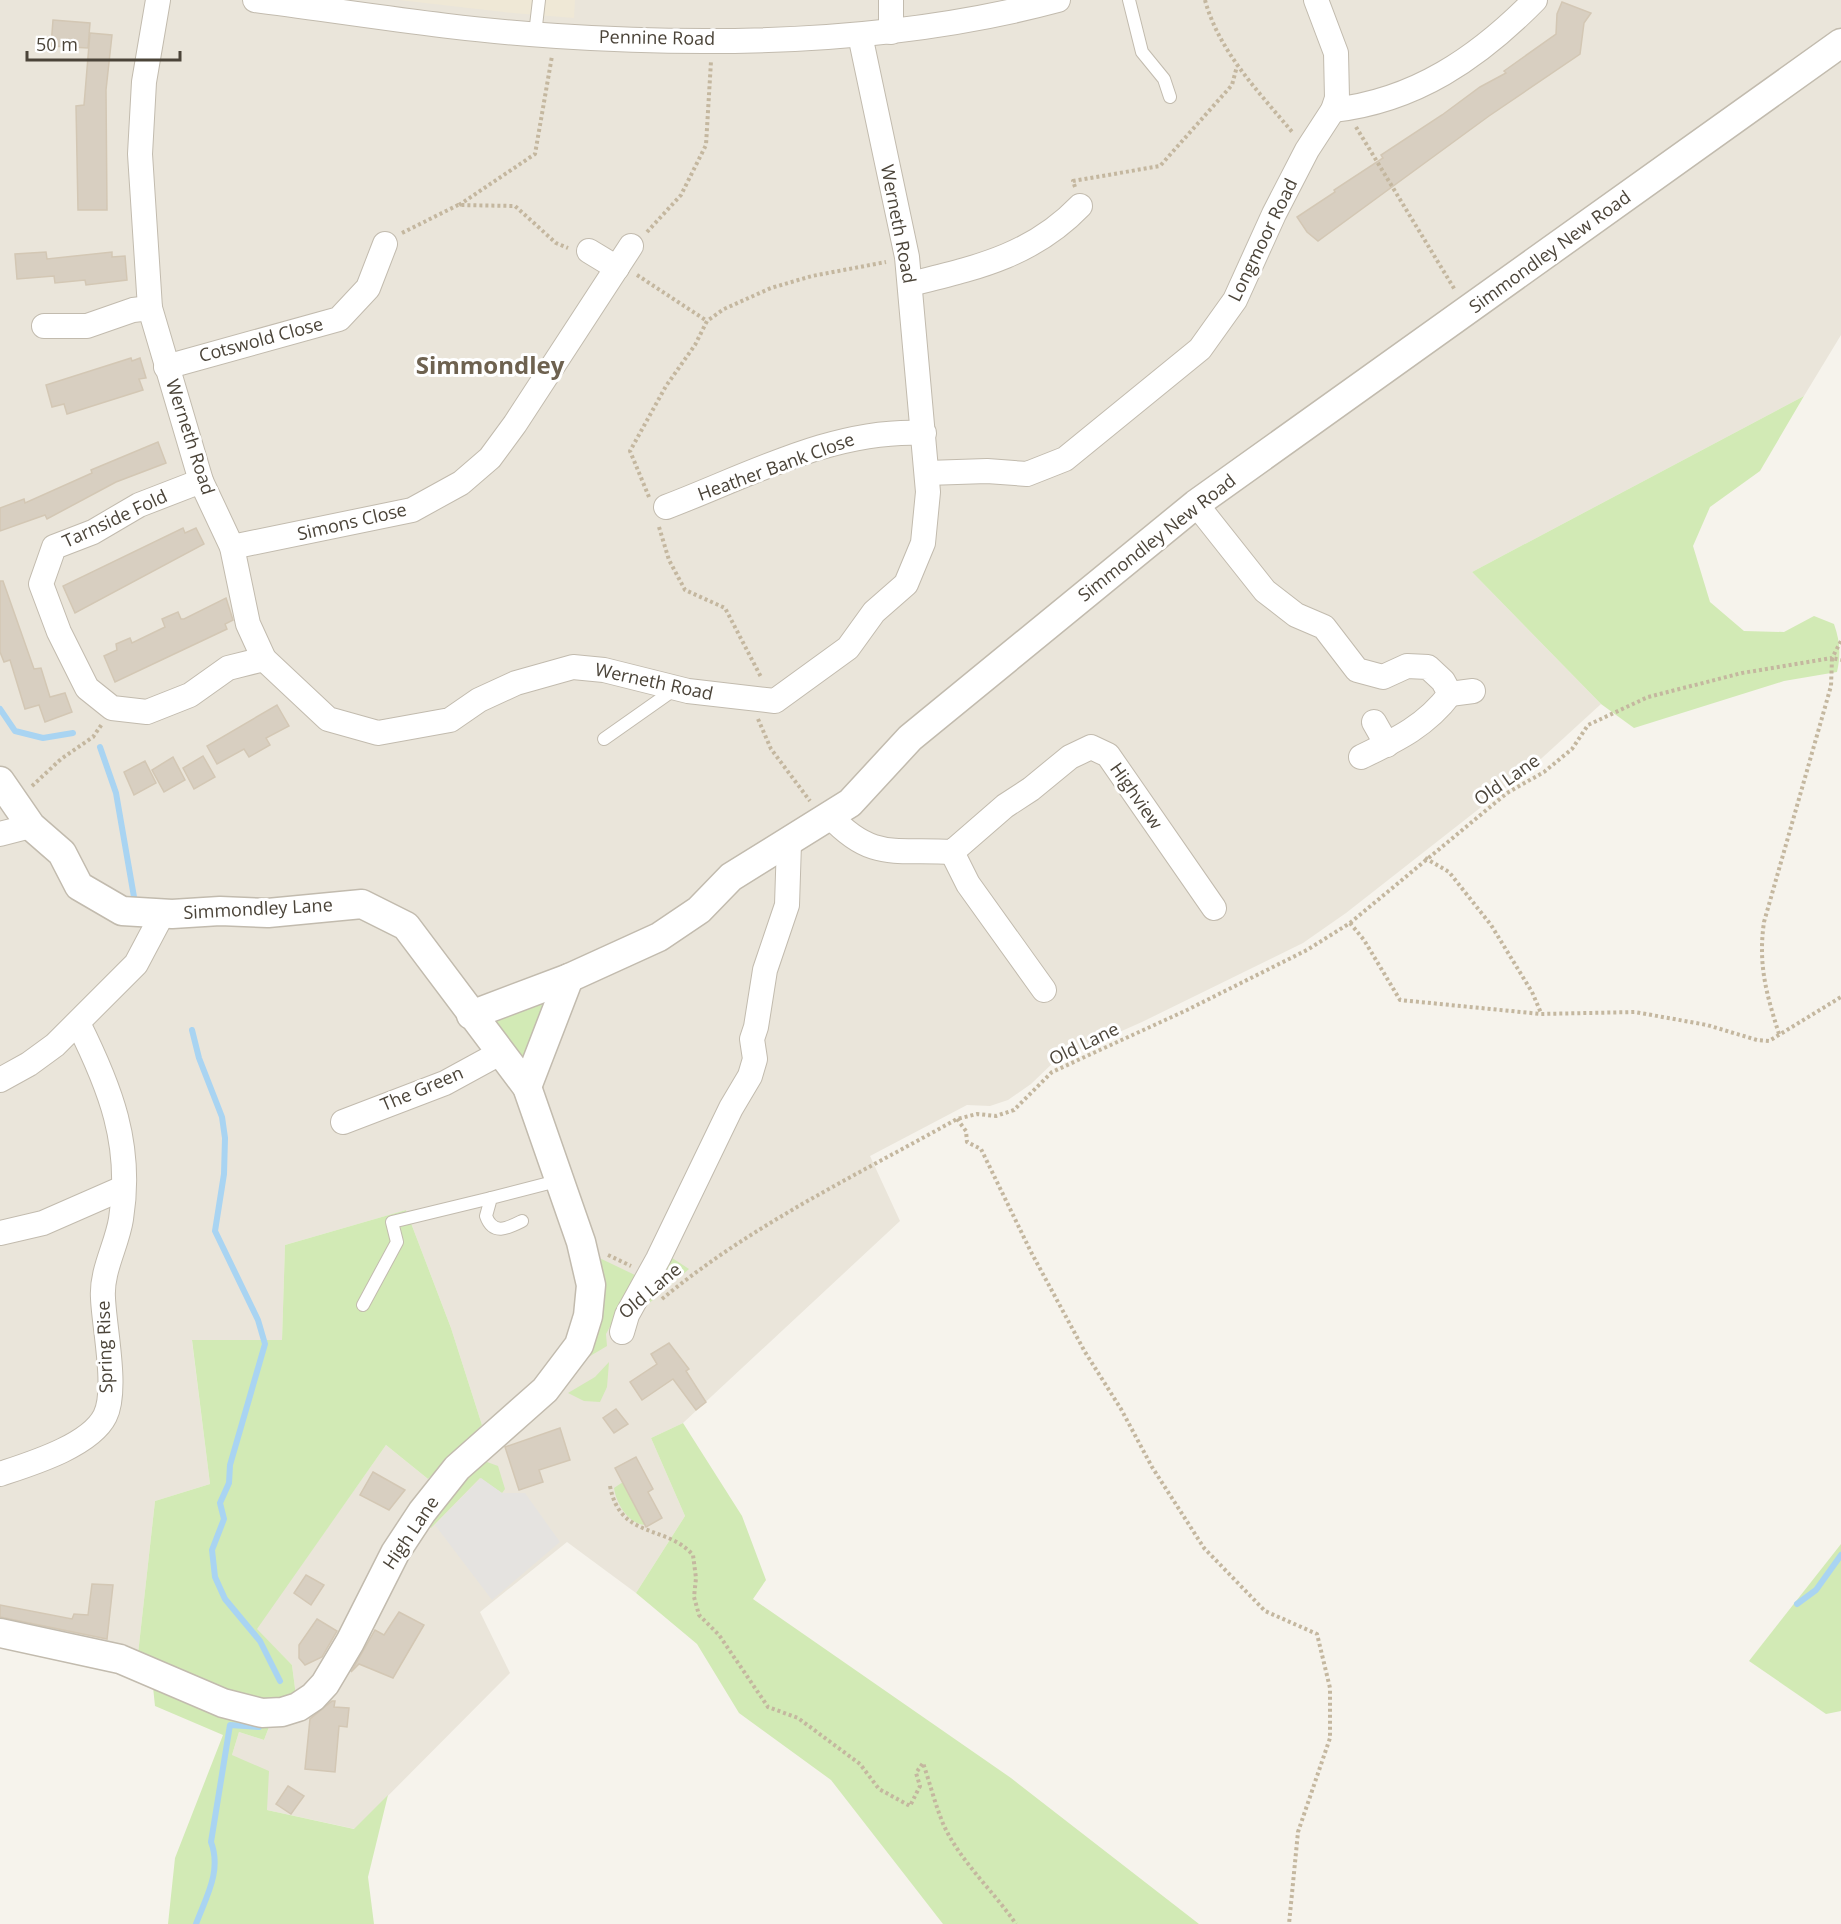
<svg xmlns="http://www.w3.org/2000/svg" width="1841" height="1924" font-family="'Open Sans',sans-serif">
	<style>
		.residential { fill: #eae5da }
		.education { fill: #efe8d6 }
		.green { fill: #d2eab5 }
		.parking { fill: #e5e3e0 }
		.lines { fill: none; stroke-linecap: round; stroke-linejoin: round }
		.stream { stroke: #a9d4f2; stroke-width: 6 }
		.building { fill: #d8cfc1; stroke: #d3c7b4; stroke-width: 1.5 }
		.service-casing { stroke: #c2bbae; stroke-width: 14 }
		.minor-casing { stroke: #c2bbae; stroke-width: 26 }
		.tertiary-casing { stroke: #c2bbae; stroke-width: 31 }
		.path { stroke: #c4b79f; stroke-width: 4; stroke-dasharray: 3 3; stroke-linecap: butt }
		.service { stroke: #fff; stroke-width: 12 }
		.minor { stroke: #fff; stroke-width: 24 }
		.tertiary { stroke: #fff; stroke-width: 28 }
		.labels { text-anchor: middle; stroke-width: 6; stroke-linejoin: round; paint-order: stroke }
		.street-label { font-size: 18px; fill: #4b4439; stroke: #fff }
		.district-label { font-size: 24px; font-weight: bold; fill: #6e6250; stroke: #fff }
	</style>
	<rect width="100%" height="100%" fill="#f6f3ec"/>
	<!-- residential -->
	<polygon class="residential" points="0,0 1841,0 1841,335 1804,396 1472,572 1601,704 1531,768 1346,913 1303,943 1142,1022 1056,1060 1031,1084 1008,1100 990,1106 967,1105 870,1156 900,1221 683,1423 651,1438 685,1516 636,1593 567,1542 480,1612 510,1673 355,1829 267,1810 232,1755 239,1732 264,1740 269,1727 296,1696 292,1665 256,1629 386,1445 428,1479 482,1425 451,1328 406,1210 285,1245 282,1340 192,1341 210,1484 155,1501 138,1654 0,1623"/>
	<!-- education -->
	<polygon class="education" points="399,0 575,0 574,18 513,13"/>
	<!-- green -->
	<g class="green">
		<path d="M1804 396 1760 471 1710 507 1693 546 1710 602 1744 631 1784 632 1814 616 1834 624C1840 641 1841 654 1837 672L1784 681 1634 728 1601 704 1472 572Z"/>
		<polygon points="545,1001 525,1062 495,1025 500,1015"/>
		<polygon points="406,1210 451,1328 482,1425 428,1479 386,1445 257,1629 292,1665 296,1696 258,1704 138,1654 155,1501 210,1484 192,1340 282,1340 285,1245"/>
		<polygon points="589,1253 637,1276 606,1334 607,1346 575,1365"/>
		<polygon points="666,1254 689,1269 634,1316"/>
		<polygon points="609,1362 607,1387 600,1402 584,1401 568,1393 595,1377"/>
		<polygon points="683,1423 742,1516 766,1580 753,1599 1011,1778 1199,1924 943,1924 831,1780 739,1713 697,1644 636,1593 685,1516 651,1438"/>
		<polygon points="487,1462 498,1466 505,1489 502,1493 480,1478 431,1528 425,1522 475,1464"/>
		<path d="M623 1482 645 1525C628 1524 616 1503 614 1488Z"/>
		<polygon points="1841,1544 1841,1711 1826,1714 1749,1661"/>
		<polygon points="153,1687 218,1714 269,1727 264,1740 239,1732 232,1755 269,1771 267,1810 354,1829 388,1795 368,1877 374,1924 168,1924 175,1858 223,1735 155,1706"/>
	</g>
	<!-- parking -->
	<polygon class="parking" points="481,1478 502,1493 525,1493 560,1542 492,1600 435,1525"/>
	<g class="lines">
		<!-- stream -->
		<g class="stream">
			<polyline points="0,709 15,731 43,738 73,733"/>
			<polyline points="100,747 116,793 134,897"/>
			<polyline points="192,1030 199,1058 222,1117 225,1138 224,1174 215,1231 258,1320 265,1344 230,1465 229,1483 220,1503 224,1519 212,1550 215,1577 225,1599 260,1641 280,1681"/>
			<polyline points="1797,1604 1816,1590 1841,1555"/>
			<path d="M196 1924C206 1897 222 1871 211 1842L230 1725 259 1727"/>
		</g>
	</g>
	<!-- building -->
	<g class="building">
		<polygon points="1562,2 1591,13 1584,23 1580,54 1489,116 1318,241 1307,232 1297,217 1335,192 1334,190 1383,158 1381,155 1442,115 1480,87 1506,73 1504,71 1556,34 1557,14"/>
		<polygon points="53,20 90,23 88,48 51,46"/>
		<polygon points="90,33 112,35 106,90 107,210 78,210 76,106 84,105"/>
		<polygon points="46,252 47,259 112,252 112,257 125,256 127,280 86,285 85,280 55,283 54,276 17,279 15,254"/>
		<polygon points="131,358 132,361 140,358 146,378 139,379 143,390 67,414 64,404 52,407 46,385"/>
		<polygon points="158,442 166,463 116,482 47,519 45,515 0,531 0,508 24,499 25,503 92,473 91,470"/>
		<polygon points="183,528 185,533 196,528 204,544 75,613 63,586"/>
		<polygon points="0,581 3,581 34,669 41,668 50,697 65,693 72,712 45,722 39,705 25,709 10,660 4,662 0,652"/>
		<polygon points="226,598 233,620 225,624 227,629 115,682 104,656 117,650 116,644 130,638 132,643 165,627 162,619 178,612 181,619 184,619"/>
		<polygon points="277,705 289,726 266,738 270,745 249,757 244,749 217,764 207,746"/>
		<polygon points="203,756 215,777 194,789 183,768"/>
		<polygon points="173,757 185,780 164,792 152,770"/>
		<polygon points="145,761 156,783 134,795 124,772"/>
		<polygon points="669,1343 689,1369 686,1371 706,1402 696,1410 673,1379 642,1400 630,1382 657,1364 651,1354"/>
		<polygon points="616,1409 628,1424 614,1433 603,1418"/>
		<polygon points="560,1428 570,1460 539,1470 543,1482 519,1490 505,1447"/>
		<polygon points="636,1457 653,1489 648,1492 662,1518 646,1527 615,1468"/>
		<polygon points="373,1472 405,1490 389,1510 360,1495"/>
		<polygon points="306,1575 324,1585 311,1605 294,1593"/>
		<polygon points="92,1584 113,1585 107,1639 0,1617 0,1605 72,1619 74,1614 88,1615"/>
		<polygon points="399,1612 424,1625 393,1678 359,1664 351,1672 375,1630 384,1635"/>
		<polygon points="317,1619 337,1631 322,1657 305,1665 299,1658 299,1645"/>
		<polygon points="332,1701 335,1701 334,1707 349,1708 347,1727 339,1726 335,1772 305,1769 310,1719"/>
		<polygon points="288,1786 304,1796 291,1814 276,1804"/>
	</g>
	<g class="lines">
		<defs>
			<g id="service">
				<polyline points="1129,0 1142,52 1164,79 1170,97"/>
				<polyline points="535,34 539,0"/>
				<polyline points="604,739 675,689"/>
				<path d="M522 1221C508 1228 493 1236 486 1216L491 1198 557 1181"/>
				<polyline points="363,1305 397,1242 392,1222 491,1198"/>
			</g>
			<g id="minor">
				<polyline points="158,0 144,82 140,154 150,308 201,481 232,547 248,624 264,659 328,719 378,733 450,720 479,700 516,683 573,667 604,670 688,691 775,701 848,648 874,612 906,584 923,543 928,492 907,257 860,35"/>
				<path d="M255 0C355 13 456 30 557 36 722 47 898 43 1058 0"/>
				<polyline points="891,0 891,32"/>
				<path d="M1333 110C1415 101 1478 58 1535 0"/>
				<polyline points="589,251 617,268"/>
				<path d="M911 284C975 268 1032 256 1080 206"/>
				<polyline points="44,326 87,326 133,310 150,308"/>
				<polyline points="166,367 339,319 368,288 385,244"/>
				<polyline points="927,473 987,471 1027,474 1065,459 1200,349 1235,300 1274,214 1307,150 1333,110 1337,98 1336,53 1316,0"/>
				<polyline points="201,481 139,505 93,532 54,547 41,584 59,632 87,688 112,708 147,712 190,695 228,668 264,659"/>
				<path d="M1196 504 1265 591 1296 615 1324 627 1357 670 1383 677 1407 666 1428 667 1443 681 1450 694C1426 726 1396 740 1361 757"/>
				<path d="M666 507C748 476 834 428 924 433"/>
				<polyline points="232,547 412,510 461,483 490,458 515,424 631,246"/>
				<polyline points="1450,694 1473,691"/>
				<polyline points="1374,722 1387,745"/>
				<path d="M830 816C873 862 896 848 952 852L1005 806 1031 789 1070 757 1091 747 1108 755 1214 908"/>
				<polyline points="0,834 31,826"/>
				<polyline points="952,852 968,884 1044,990"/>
				<polyline points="0,1080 29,1064 55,1045 136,964 163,913"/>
				<polyline points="343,1122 445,1083 500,1053"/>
				<polyline points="0,1233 43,1223 123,1188"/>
				<polyline points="622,1332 627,1315 658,1259 731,1108 750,1076 755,1059 752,1039 756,1027 765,970 787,905 789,843"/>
				<path d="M0 1474C30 1464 90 1446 105 1416 118 1390 104 1327 103 1298 101 1271 117 1245 121 1219 133 1145 110 1087 78 1023"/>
			</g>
			<g id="tertiary">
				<polyline points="0,781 31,826 62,853 79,886 122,911 172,914 220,911 268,913 362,904 406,926 527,1087 581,1242 591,1285 588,1316 579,1345 545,1390 457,1468 422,1512 395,1553 350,1642 325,1684 313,1697 298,1707 282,1712 262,1713 223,1703 120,1659 0,1633"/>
				<polyline points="471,1015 569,978 659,937 699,910 731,877 850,803 910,738 1196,504 1841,43"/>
				<polyline points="527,1087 569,978"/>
			</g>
		</defs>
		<!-- service casing -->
		<use href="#service" class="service-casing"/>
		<!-- minor casing -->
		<use href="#minor" class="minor-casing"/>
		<!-- tertiary casing -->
		<use href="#tertiary" class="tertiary-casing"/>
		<!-- path -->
		<g class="path">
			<path d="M1205 0C1219 52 1259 92 1293 133"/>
			<polyline points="1356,127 1455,290"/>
			<polyline points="1075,187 1073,181 1160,166 1232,85 1237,66"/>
			<polyline points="459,205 535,154 552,56"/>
			<polyline points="647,232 681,195 706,145 711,61"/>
			<polyline points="402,233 458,205 515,206 556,243 568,248"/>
			<polyline points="637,275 707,321"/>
			<polyline points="649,497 630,451 666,386 695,345 707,321 724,309 771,288 812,276 886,262"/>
			<polyline points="659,527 669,560 685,590 725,608 761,677"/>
			<polyline points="758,719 771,749 810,801"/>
			<polyline points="32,786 61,759 93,737 102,724"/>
			<polyline points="1425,858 1449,872 1491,925 1532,992 1541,1013"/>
			<polyline points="1350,923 1364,940 1400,1000 1541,1014 1635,1012 1707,1025 1757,1040 1769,1041 1841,997"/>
			<path d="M1779 1034C1766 993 1758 964 1764 922L1831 686 1832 658 1841 660"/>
			<polyline points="957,1119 966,1131 967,1142 981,1149 1031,1252 1085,1352 1121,1409 1152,1467 1204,1548 1265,1611 1317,1634 1330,1688 1330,1738 1298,1832 1289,1924"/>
			<polyline points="608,1255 631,1266"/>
			<path d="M662 1299C751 1225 857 1175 957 1119L977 1114 996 1116 1014 1110 1052 1072 1187 1010 1307 950 1350 923 1507 793 1544 772 1572 749 1588 725 1648 697 1742 673 1832 658 1841 641"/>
			<path d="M610 1486C620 1540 666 1524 693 1555L696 1578 694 1597 699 1615 719 1635 768 1707 798 1718 860 1764 879 1789 910 1806 920 1786 916 1773 923 1763C930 1783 937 1812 946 1830 964 1865 994 1892 1016 1924"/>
		</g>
		<!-- service -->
		<use href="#service" class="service"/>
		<!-- minor -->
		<use href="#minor" class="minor"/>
		<!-- tertiary -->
		<use href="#tertiary" class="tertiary"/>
	</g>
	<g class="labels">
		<!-- street labels -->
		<g class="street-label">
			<text transform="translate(657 38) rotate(1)" y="6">Pennine Road</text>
			<text transform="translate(898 224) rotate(79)" y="6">Werneth Road</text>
			<text transform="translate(1263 240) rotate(-64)" y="6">Longmoor Road</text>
			<text transform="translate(1550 252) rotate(-36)" y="6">Simmondley New Road</text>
			<text transform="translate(261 340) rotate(-15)" y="6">Cotswold Close</text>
			<text transform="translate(190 437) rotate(72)" y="6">Werneth Road</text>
			<text transform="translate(776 467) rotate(-20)" y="6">Heather Bank Close</text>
			<text transform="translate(115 519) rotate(-25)" y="6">Tarnside Fold</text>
			<text transform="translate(352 522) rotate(-13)" y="6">Simons Close</text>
			<text transform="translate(1157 538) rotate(-38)" y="6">Simmondley New Road</text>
			<text transform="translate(654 682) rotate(12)" y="6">Werneth Road</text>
			<text transform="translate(1507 780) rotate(-35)" y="6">Old Lane</text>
			<text transform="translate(1136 796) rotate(55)" y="6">Highview</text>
			<text transform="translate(258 909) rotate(-3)" y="6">Simmondley Lane</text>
			<text transform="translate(1084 1044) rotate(-26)" y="6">Old Lane</text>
			<text transform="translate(422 1089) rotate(-23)" y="6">The Green</text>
			<text transform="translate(650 1291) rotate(-40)" y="6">Old Lane</text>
			<text transform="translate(105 1347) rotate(-92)" y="6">Spring Rise</text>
			<text transform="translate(411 1533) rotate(-56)" y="6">High Lane</text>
		</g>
		<!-- district labels -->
		<g class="district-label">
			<text x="490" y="374">Simmondley</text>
		</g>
	</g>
	<!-- scale -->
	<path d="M27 51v9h153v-9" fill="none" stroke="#4b4439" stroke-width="3"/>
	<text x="36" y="51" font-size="18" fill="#4b4439" stroke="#ffffff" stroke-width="4.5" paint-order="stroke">50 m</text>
</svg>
